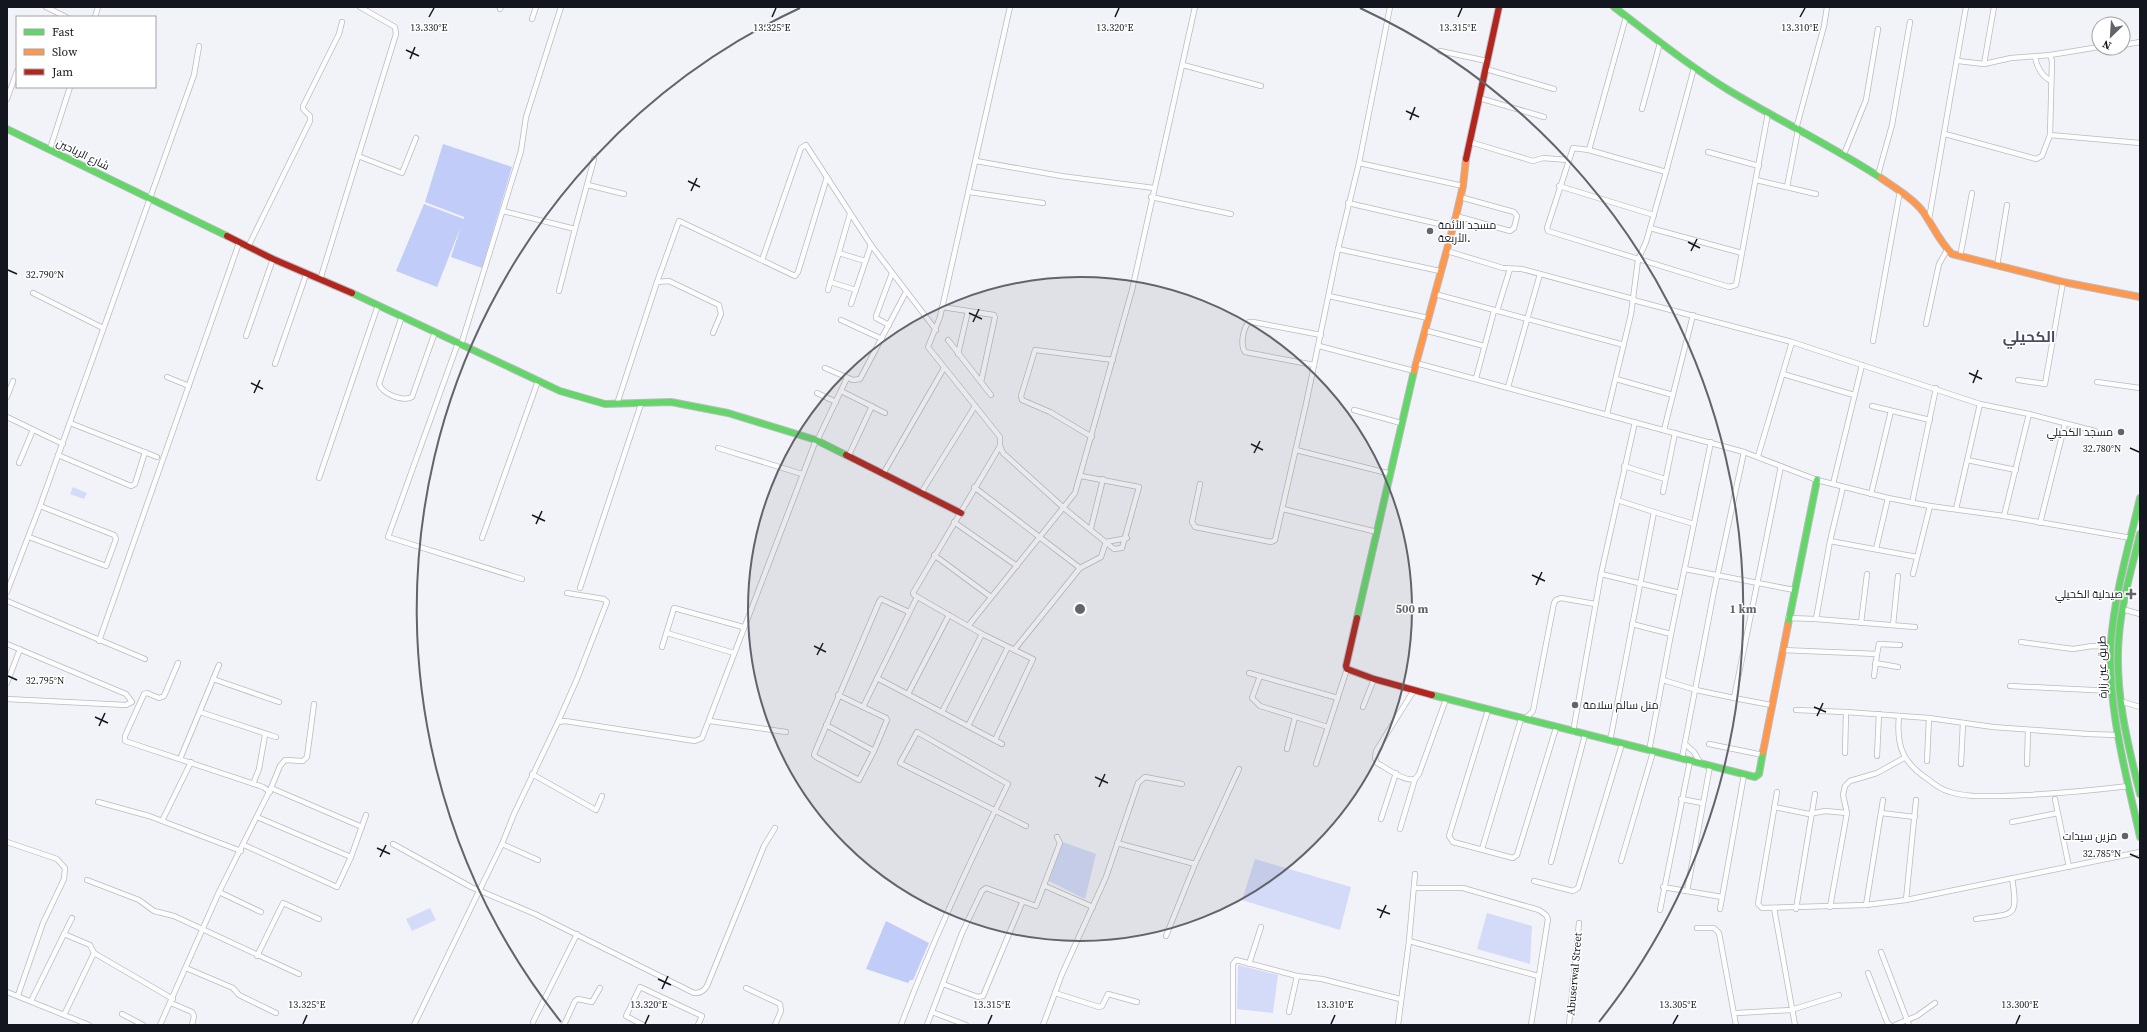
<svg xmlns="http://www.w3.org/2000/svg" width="2147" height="1032" font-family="'Source Serif 4',Cairo,serif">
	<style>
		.green { fill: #d3dbf9 }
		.forest { fill: #c1ccf8 }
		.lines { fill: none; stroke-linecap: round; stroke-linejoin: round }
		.street-casing { stroke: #b9bbc2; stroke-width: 6 }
		.fast-casing { stroke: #b9bbc2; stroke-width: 8 }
		.slow-casing { stroke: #b9bbc2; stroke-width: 8 }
		.jam-casing { stroke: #b9bbc2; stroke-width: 8 }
		.street { stroke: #fdfdfe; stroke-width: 4.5 }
		.fast { stroke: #63d668; stroke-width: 6 }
		.slow { stroke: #ff974d; stroke-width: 6 }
		.jam { stroke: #b3261e; stroke-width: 6 }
		.ticks { fill: none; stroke: #14161f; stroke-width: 1.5 }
		.ring { fill: none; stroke: #62636b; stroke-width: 2 }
		.poi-dot { fill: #62636b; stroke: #fff; stroke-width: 1.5 }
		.labels { text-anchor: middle; stroke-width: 3; stroke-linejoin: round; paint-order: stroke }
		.street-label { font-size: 11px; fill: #14161f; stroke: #fff }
		.poi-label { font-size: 11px; fill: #14161f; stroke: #fff; text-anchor: end }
		.district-label { font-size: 15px; font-weight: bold; fill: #464c60; stroke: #fff }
		.ticks-label { font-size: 10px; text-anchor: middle; fill: #14161f; stroke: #fff; stroke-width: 3; stroke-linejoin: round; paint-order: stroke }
		.centre { fill: #62636b; stroke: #fff; stroke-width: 2 }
		.ring-label { font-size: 12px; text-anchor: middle; font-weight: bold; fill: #62636b; stroke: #fff; stroke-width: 3; stroke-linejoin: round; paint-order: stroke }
	</style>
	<rect width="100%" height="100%" fill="#f2f3f8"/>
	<!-- green -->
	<g class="green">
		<polygon points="73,487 87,493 84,499 70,494"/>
		<polygon points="1063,842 1096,854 1085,899 1049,881"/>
		<polygon points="1255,859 1351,887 1340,930 1242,900"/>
		<polygon points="430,908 436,920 412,931 406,919"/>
		<polygon points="1487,913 1532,926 1530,964 1477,949"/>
		<polygon points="1238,965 1278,975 1273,1013 1237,1009"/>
	</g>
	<!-- forest -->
	<g class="forest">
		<polygon points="443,144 512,167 482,268 451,257 461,226 437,287 396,271 424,204 464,219 464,217 425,202"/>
		<polygon points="886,921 929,943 913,980 910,980 908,983 866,969"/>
	</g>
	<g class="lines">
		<defs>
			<g id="street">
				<polyline points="46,7 66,17"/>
				<polyline points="1010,7 940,317 928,347 1000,437 1000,446 1003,453 1065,509 1114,549 1122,548 1139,487 1081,476"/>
				<polyline points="500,9 501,7"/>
				<polyline points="95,17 98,7"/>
				<polyline points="532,19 536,7"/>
				<polyline points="2123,45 2140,42"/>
				<polyline points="2099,47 2050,55 2052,61 2050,135 2140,143"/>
				<polyline points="1440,51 1487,61"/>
				<path d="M2035 57C2037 67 2041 76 2051 81"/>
				<polyline points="1958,61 1984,64 2011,58 2050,55"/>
				<polyline points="1984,64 1994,7"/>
				<polyline points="1183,65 1261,86"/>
				<polyline points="1486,69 1554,89"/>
				<polyline points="1479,98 1544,117"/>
				<polyline points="7,99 17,71"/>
				<polyline points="1642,109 1660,43"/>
				<polyline points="1796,129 1824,26 1827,7"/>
				<polyline points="1945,134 2036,159 2042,156 2050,135"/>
				<polyline points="1470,142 1533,161 1543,158 1568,160"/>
				<polyline points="50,149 70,87"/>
				<polyline points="1589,150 1626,17"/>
				<polyline points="1708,152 1759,166"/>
				<polyline points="1844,154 1866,100 1878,29"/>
				<polyline points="358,156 402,173 416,138"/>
				<polyline points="976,161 1061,176 1154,188"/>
				<polyline points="1359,163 1463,186"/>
				<polyline points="1666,172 1589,150 1573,148 1547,228 1548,231 1729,287 1736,285 1768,113"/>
				<polyline points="1878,175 1892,125 1910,22"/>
				<polyline points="1756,180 1816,194"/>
				<polyline points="588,185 624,194"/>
				<polyline points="1559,186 1654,215"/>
				<polyline points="1787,187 1798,130"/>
				<polyline points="969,192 1043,203"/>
				<polyline points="1151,197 1231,214"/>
				<polyline points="1348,203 1452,227"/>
				<polyline points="503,211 575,229 559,291"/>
				<polyline points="1456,216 1510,231 1514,228 1517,216 1514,212 1460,197"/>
				<polyline points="1929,219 1966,7"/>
				<polyline points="1650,228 1742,253"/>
				<polyline points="575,229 594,159"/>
				<polyline points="248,247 310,121 310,116 303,109 303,106 339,34 342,22"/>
				<polyline points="1338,249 1440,271"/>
				<polyline points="1447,251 1503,268 1522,269 1633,299"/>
				<polyline points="839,253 865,261"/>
				<polyline points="1960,257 1972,193"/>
				<polyline points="762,260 801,148 806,145 871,245 936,330"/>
				<polyline points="1997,266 2007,205"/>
				<polyline points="320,280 396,34 395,27 360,7"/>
				<polyline points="657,282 669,281 719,305 721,314 713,333"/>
				<polyline points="830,282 856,290"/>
				<polyline points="828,290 850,214"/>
				<polyline points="33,293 103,328"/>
				<polyline points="1435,294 1624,345"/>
				<polyline points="1329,296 1428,318"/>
				<polyline points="1633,300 1792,342 1980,404 2029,414 2004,516"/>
				<polyline points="851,304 871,245"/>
				<polyline points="942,307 994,315 995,317 981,382"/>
				<polyline points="1497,311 1510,269"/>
				<path d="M402 316 379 384C383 394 402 402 412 397L435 332"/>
				<polyline points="841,320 882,339"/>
				<polyline points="1926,324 1939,264 1947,250"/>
				<polyline points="889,325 876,318 876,316 892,273"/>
				<polyline points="1424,330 1484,346"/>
				<polyline points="246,336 273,259"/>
				<polyline points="948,340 991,395"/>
				<polyline points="1873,341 1900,191"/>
				<polyline points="458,343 388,537 522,579"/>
				<polyline points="461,345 521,151 526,117 561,7"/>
				<polyline points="1319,346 1414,371"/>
				<polyline points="958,354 968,311"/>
				<polyline points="1416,363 1744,452 1817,480 1888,498 1930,506 2004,516 2131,538"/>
				<polyline points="275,364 306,275"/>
				<path d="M1314 365 1245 352C1240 345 1243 328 1249 322H1253L1321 335"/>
				<polyline points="825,368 853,380 860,379 906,292"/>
				<polyline points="1783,374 1854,395"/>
				<polyline points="167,377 189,386"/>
				<polyline points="1476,378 1494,311"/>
				<polyline points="1616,379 1673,395"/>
				<polyline points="2018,380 2045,384 2063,282"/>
				<polyline points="2097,382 2140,388"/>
				<polyline points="1508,387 1540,274"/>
				<polyline points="841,391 885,413"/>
				<polyline points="817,393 836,402"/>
				<polyline points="7,397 13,381"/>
				<polyline points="617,404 657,282 679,221 795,276 798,272 827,177"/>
				<polyline points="1872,406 1930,420"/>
				<polyline points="1354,410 1401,423"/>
				<polyline points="1607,414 1631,314 1638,260 1646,242 1666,172 1694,68"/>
				<polyline points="2029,414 2095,431"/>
				<polyline points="7,417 63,444"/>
				<polyline points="70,423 157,457"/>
				<polyline points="1664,430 1693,315"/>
				<polyline points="1092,437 1050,412 1022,400 1021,396 1035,350 1113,360"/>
				<polyline points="817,441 847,378"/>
				<polyline points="718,448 802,474"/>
				<polyline points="1296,450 1391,474"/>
				<polyline points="58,455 131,486 135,484 145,452"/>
				<polyline points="849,455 872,406"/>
				<polyline points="1758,456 1792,342"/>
				<polyline points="1967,460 2016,470"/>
				<polyline points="19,463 33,430"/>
				<polyline points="1624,466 1665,479"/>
				<polyline points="883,474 944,368"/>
				<polyline points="319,478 378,305"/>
				<polyline points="1200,484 1192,522 1195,527 1271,542 1275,540 1306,404 1338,249 1359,163 1390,7"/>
				<polyline points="1833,484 1862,365"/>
				<polyline points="974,487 1080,568 1014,650"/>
				<polyline points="1843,487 1830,541 1816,619 1915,627"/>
				<polyline points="1663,492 1675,433"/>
				<polyline points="921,493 975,406"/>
				<polyline points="1871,494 1891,411"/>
				<polyline points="1617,500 1654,512"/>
				<polyline points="1912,503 1936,388"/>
				<polyline points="1283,509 1377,532"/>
				<polyline points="1956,509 1980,404"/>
				<polyline points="954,522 1017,566"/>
				<polyline points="2040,523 2065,424"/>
				<polyline points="1091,528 1103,479"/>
				<polyline points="29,537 106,566 116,539 114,535 40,506"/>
				<polyline points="482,538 538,381"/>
				<polyline points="1830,541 1917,557"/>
				<polyline points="1106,542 1127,538"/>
				<polyline points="1876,549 1888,498"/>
				<polyline points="934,555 991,597"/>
				<polyline points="1080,568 1101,557 1106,542"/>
				<polyline points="1685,569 1794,590"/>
				<polyline points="1601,574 1680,593"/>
				<polyline points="1913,574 1930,506"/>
				<polyline points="580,588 641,404"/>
				<polyline points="7,592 40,506 194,75 199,46"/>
				<polyline points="7,601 145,659"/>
				<polyline points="2122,609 2140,614"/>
				<polyline points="1788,618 1816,619"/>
				<polyline points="1861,623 1867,574"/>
				<polyline points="1632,624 1671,634"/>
				<polyline points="969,625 1075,493 1132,290 1195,7"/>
				<polyline points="1893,625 1898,576"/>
				<polyline points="667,633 734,653"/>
				<polyline points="99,641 239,243"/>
				<polyline points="2021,642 2073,649 2092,646 2111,647"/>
				<polyline points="7,644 126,694 132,702 126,705 7,699"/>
				<polyline points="662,647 674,608 743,627"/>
				<polyline points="1782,650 1877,654 1874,676"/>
				<polyline points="1877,654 1879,644 1900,645"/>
				<polyline points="178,663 164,696 159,698 147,693 144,694 125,736 125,741 263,787 270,792"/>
				<polyline points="1875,663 1898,667"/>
				<polyline points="1249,673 1338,698"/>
				<polyline points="1260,676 1252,698 1260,706 1328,727"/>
				<polyline points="877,678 1002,744"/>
				<polyline points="213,679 279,702"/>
				<polyline points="1663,680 1696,690 1734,698 1781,466"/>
				<polyline points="7,683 20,649"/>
				<polyline points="2010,686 2112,691"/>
				<path d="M1414 690 1376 751 1375 758 1377 763C1387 768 1404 782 1415 779"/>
				<polyline points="908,694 949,615"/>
				<polyline points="838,695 886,718 887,720 874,751 859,780 816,757 814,755 815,752 879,602 881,599 909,612"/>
				<polyline points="1734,698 1771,705"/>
				<polyline points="2120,701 2140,707"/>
				<polyline points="863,707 917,597"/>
				<polyline points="1363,707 1374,679"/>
				<polyline points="1488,710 1449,836 1453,842 1513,858 1517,855 1556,728"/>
				<polyline points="1796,710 1846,712 1929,718 1993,727 2088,734 2117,735"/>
				<polyline points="200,712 276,737"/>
				<polyline points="942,712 982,634"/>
				<path d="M1899 716C1896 747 1903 763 1929 780 1935 785 1942 790 1950 792 1966 797 1984 796 2001 796 2044 795 2087 791 2129 786"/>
				<polyline points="710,721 786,732"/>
				<polyline points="558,722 577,679 607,602 604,599 567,593"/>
				<polyline points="826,725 874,751"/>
				<polyline points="968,726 1008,647"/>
				<polyline points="1573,732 1601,574 1635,422"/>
				<polyline points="995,740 1033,659 982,634 914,595 913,593 1000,446"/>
				<polyline points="1610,741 1654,512 1694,524"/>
				<polyline points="1685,744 1694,752 1701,764"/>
				<polyline points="1709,744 1763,755"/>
				<polyline points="1287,749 1295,717"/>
				<polyline points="1649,751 1671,634 1711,442"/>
				<polyline points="1845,753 1846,712"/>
				<polyline points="1877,756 1879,714"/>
				<polyline points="1682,758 1714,591 1744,452"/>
				<polyline points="180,759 219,665"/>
				<polyline points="1927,761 1929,718"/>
				<polyline points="1316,764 1347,669"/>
				<polyline points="1961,764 1963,723"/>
				<polyline points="2027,764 2028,730"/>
				<polyline points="532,774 596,810 602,796"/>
				<polyline points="253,784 259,769 265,735"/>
				<polyline points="271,788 362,827"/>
				<polyline points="1777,792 1758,904 1762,908 1866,905 1906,900 2140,852"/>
				<polyline points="1681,799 1702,803"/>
				<polyline points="2055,799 2069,867"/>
				<polyline points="98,802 149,816 241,851"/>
				<polyline points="1774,807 1809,814 1825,811 1847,813"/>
				<polyline points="1881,813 1915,817"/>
				<polyline points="257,817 351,857"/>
				<polyline points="1381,819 1396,773"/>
				<polyline points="162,821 191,762"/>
				<polyline points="2012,822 2058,813"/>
				<polyline points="1400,829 1415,779 1419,774 1446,699"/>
				<polyline points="7,842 57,859 65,868 64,879 43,923 18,995"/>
				<polyline points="1117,843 1195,864 1239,769"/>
				<path d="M393 844 471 887 535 914 694 993C700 993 703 992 707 986L764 846 775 828"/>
				<polyline points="502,844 538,860"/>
				<polyline points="244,845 337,887 351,857 366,815"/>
				<polyline points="1482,849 1521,719 1527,717 1533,711 1554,603 1556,600 1561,598 1595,604"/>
				<polyline points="1621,861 1653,752"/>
				<polyline points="1551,862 1585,735"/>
				<polyline points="87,880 139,900 154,911 174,916 299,974"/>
				<polyline points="1534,881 1573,891 1578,888 1622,744"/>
				<polyline points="1045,886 1093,907"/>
				<polyline points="1663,887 1722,897"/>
				<polyline points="1414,888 1463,888 1539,910 1546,915 1548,919 1531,1025"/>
				<polyline points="1687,891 1710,766"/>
				<polyline points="219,892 261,912"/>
				<polyline points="1906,900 1916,800"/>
				<polyline points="1866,905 1883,800"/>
				<polyline points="1830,907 1847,813 1843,795 1845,786 1850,781 1877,773 1904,758"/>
				<polyline points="1774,908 1795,1025"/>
				<polyline points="1720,909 1744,775"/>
				<polyline points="1796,909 1815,794"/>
				<polyline points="1660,910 1690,761"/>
				<path d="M1976 919C2013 913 2019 920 2012 878"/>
				<polyline points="1697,928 1714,928 1719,933 1736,1025"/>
				<polyline points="64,934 90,945 94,953 64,1015"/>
				<polyline points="1166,936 1195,864"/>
				<polyline points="1409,941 1538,976"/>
				<polyline points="1881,952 1909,1025"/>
				<polyline points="94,953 173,999"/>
				<polyline points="257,956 283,903 319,919"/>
				<polyline points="1249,964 1261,927"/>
				<polyline points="186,968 233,988 239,995 276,1013"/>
				<polyline points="1868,973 1887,1022 1890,1025"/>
				<polyline points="1297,976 1322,979 1400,999"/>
				<polyline points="943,984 978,997 983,996 1022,903"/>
				<polyline points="746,988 780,1004 781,1011 775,1025"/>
				<polyline points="7,992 89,1025"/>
				<polyline points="1055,993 1099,1007 1102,1006 1108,994 1137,1002"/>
				<polyline points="31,1001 72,918"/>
				<polyline points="171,1003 192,1012 194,1016 192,1025"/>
				<polyline points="932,1012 966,1025"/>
				<polyline points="1737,1013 1791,1010 1839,995"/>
				<polyline points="122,1014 143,1025"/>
				<polyline points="533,1022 577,934"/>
				<polyline points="160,1025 219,892 271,788 280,766 285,760 303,761 307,757 314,704"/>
				<polyline points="414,1025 502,844 514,814 558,722 565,721 695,741 702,738 816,440"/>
				<polyline points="564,1025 575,1001 578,999 592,1002 600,988"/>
				<polyline points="643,1025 626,1016 640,987 702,1016 698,1025"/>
				<path d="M901 1025C932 942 969 863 1008 784L917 732 900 763 1026 826"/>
				<polyline points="927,1025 962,933 982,891 986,888 1036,906 1060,843 1057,837"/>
				<polyline points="1043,1025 1062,974 1106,877 1138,783 1145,777 1182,784"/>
				<polyline points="1233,1025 1233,964 1236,960 1297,976 1289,1012"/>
				<polyline points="1398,1025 1409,941 1415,874"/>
				<polyline points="1569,1025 1579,923"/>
				<polyline points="1895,1025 1917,1016 1935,1003"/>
			</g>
			<g id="fast">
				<path d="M1614 7C1652 36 1689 66 1730 91 1780 121 1832 146 1881 178"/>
				<polyline points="7,129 227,236"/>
				<polyline points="352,293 560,391 605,404 671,402 728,413 816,440 846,455"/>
				<path d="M2140 498C2129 546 2115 592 2111 641 2107 707 2126 773 2140 837"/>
				<path d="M2140 534C2132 567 2122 601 2119 635 2114 689 2127 742 2140 794"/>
				<polyline points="1357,618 1414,371"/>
				<polyline points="1788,625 1817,480"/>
				<polyline points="1432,695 1755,777 1759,774 1763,752"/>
			</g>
			<g id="slow">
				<path d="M1881 178C1895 188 1914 199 1924 213 1934 228 1940 242 1952 254L2063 282 2140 297"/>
				<polyline points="1414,371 1456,216 1463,186 1466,159"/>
				<polyline points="1763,752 1788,625"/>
			</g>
			<g id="jam">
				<polyline points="1466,159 1499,7"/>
				<polyline points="227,236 273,259 352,293"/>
				<polyline points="846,455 961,513"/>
				<polyline points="1357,618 1346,666 1347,669 1374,679 1432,695"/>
			</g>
		</defs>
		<!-- street casing -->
		<use href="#street" class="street-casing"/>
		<!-- fast casing -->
		<use href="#fast" class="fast-casing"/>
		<!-- slow casing -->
		<use href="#slow" class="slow-casing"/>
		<!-- jam casing -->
		<use href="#jam" class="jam-casing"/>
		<!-- street -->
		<use href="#street" class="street"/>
		<!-- fast -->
		<use href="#fast" class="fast"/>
		<!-- slow -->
		<use href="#slow" class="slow"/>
		<!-- jam -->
		<use href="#jam" class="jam"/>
	</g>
	<!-- ticks -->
	<path class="ticks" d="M429 17 434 8M772 17 776 8M1115 17 1119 8M1458 17 1462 8M1800 17 1805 8M406 50 419 56M410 59 415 47M1406 111 1419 117M1410 120 1415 107M688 181 700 187M691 191 697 178M1688 242 1700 248M1691 251 1697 239M8 270 17 274M969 313 982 319M973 322 979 309M1969 373 1982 379M251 383 263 389M1973 383 1978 370M254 393 260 380M1251 444 1263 450M2130 448 2139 452M1254 453 1260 441M532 515 545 521M536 524 542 511M1532 575 1545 581M1536 585 1542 572M814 646 826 652M817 655 823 643M8 676 17 680M1814 707 1826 712M1817 716 1823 703M95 717 108 723M99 726 105 713M1095 777 1108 783M1099 787 1105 774M377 848 390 854M2130 854 2139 858M380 857 386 845M1377 909 1390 914M1380 918 1386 905M658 979 671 985M662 989 668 976M303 1024 307 1015M645 1024 649 1015M988 1024 992 1015M1331 1024 1335 1015M1673 1024 1678 1015M2016 1024 2020 1015"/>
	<!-- distance rings -->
	<circle cx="1080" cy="609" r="332" fill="#62636b" fill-opacity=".12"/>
	<g class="ring">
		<circle cx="1080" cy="609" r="332"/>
		<path d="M561 1022A663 663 0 0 1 800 8M1360 8A663 663 0 0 1 1599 1022"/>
	</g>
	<!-- markers -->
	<g class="poi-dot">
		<circle cx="1430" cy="231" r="4"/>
		<circle cx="2121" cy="432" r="4"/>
		<path d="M2129 588h4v4h4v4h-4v4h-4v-4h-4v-4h4z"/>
		<circle cx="1575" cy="705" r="4"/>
		<circle cx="2125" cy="836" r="4"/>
	</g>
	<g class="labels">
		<!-- street labels -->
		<g class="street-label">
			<text transform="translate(83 154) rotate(26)" y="4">شارع الرياحين</text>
			<text transform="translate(2102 667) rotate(-91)" y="4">طريق عين زارة</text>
			<text transform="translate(1574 974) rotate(-85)" y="4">Abuserwal Street</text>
		</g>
		<!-- poi labels -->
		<g class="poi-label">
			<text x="1438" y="229" text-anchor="start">مسجد الأئمة<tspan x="1438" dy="13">الأربعة.</tspan></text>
			<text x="2113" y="436">مسجد الكحيلي</text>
			<text x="2123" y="598">صيدلية الكحيلي</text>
			<text x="1583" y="709" text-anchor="start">منل سالم سلامة</text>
			<text x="2117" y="840">مزين سيدات</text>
		</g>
		<!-- district labels -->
		<g class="district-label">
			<text x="2029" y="342">الكحيلي</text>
		</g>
	</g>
	<g class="ticks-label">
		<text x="429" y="31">13.330°E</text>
		<text x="1115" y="31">13.320°E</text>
		<text x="772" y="31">13.325°E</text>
		<text x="1458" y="31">13.315°E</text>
		<text x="1800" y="31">13.310°E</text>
		<text x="45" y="278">32.790°N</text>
		<text x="2102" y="452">32.780°N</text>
		<text x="45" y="684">32.795°N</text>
		<text x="2102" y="857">32.785°N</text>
		<text x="307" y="1008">13.325°E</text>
		<text x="992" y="1008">13.315°E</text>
		<text x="1335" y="1008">13.310°E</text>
		<text x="649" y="1008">13.320°E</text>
		<text x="1678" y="1008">13.305°E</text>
		<text x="2020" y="1008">13.300°E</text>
	</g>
	<circle cx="1080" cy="609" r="6" class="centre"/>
	<g class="ring-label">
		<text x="1412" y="613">500 m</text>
		<text x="1743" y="613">1 km</text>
	</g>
	<!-- border -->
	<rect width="2147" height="1032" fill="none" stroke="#14161f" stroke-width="16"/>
	<!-- legend -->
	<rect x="16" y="16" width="140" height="72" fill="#ffffff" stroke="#a1a2a5"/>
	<rect x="24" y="29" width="20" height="6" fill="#63d668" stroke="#a1a2a5"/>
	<text x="52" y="36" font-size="12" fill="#14161f">Fast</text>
	<rect x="24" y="49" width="20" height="6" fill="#ff974d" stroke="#a1a2a5"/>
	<text x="52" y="56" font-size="12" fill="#14161f">Slow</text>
	<rect x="24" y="69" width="20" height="6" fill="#b3261e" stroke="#a1a2a5"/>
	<text x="52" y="76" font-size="12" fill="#14161f">Jam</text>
	<!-- north arrow -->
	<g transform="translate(2111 36) rotate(205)"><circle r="19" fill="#ffffff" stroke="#a1a2a5"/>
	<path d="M0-3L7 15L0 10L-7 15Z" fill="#62636b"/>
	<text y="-6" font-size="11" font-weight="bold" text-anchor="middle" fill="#14161f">N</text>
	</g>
</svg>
